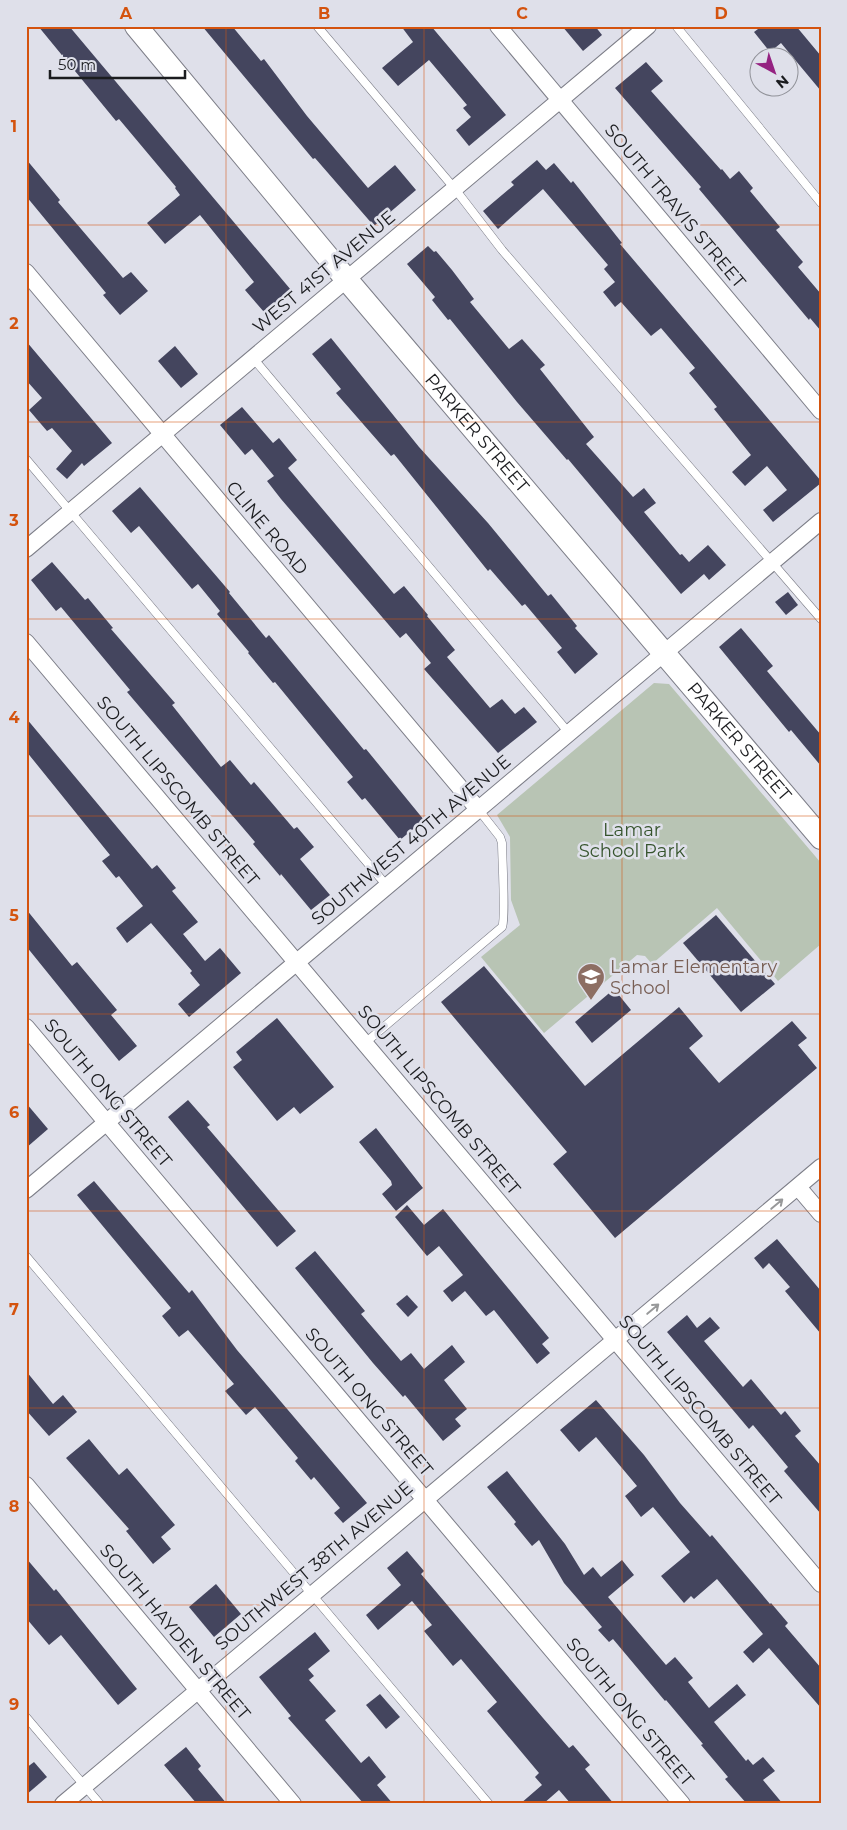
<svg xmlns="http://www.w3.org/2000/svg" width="847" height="1830" font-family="Montserrat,sans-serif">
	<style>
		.green { fill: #b8c4b4 }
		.building { fill: #44455e }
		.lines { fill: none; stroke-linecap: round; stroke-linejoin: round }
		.service-casing { stroke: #7d7e88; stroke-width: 9 }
		.minor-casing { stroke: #7d7e88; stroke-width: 18 }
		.secondary-casing { stroke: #7d7e88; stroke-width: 24 }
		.service { stroke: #fff; stroke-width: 8 }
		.minor { stroke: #fff; stroke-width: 16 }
		.secondary { stroke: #fff; stroke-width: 22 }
		.oneway { stroke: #98999a }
		.grid { fill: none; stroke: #d4530e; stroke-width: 1; stroke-opacity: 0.55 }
		.labels { text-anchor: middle; stroke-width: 5; stroke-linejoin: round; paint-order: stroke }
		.street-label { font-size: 18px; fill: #1b1c1f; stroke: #dfe0ea }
		.park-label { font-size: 18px; fill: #36542d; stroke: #dfe0ea }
		.education-label { font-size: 18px; fill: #785e54; stroke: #dfe0ea; text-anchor: start }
		.neatline { fill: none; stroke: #d4530e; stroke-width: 2 }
		.grid-label { font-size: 16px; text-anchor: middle; font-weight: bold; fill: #d4530e }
	</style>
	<rect width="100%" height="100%" fill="#dfe0ea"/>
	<!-- green -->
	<polygon class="green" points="654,683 669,684 821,863 821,944 778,981 717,908 652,964 645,956 637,955 544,1033 481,957 520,925 511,900 510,837 497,815"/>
	<!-- building -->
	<g class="building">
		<polygon points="38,26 69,26 291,290 264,312 245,290 254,282 200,215 165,244 147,223 180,195 175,188 176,187 119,119 116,121"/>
		<polygon points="202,26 232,26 261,61 264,59 307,116 368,188 395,165 416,190 374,226 315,158 313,159"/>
		<polygon points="401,26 431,26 506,115 469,146 456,130 471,117 463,108 467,105 429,60 398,86 382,68 413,42"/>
		<polygon points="562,26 595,26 602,35 583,51"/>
		<polygon points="762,26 796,26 821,56 821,91 781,43 770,52 754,32"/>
		<polygon points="646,62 663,81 651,91 721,170 722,169 730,179 739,171 753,188 750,191 780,227 776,230 803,262 798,267 821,294 821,331 810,318 809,320 699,189 701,187 615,88"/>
		<polygon points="26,159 60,200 58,202 123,278 131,272 148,291 120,315 103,295 106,293 26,196"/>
		<polygon points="537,160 546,170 554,163 571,183 573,181 622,243 620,244 821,481 821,483 773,522 763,510 787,490 767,466 745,486 732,472 751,455 714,409 717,407 689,373 695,368 661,328 651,336 621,302 615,307 603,292 615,282 604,269 608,265 543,189 498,229 483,211 514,185 511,182"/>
		<polygon points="428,246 434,252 436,251 452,270 474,299 470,302 509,349 522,339 545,365 540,369 594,437 586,444 633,497 644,488 656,503 644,512 680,555 682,554 689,562 708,545 726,565 709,580 704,574 681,594 568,459 567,460 517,402 450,319 448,320 432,300 435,297 407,264"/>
		<polygon points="331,338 419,447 488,523 548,596 551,594 577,626 575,628 598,654 575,674 557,652 562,648 525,604 522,606 490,569 488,571 394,454 391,456 336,393 341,389 312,354"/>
		<polygon points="26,341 112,443 84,466 82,463 67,479 56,469 72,451 52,428 47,431 29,410 42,398 26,380"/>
		<polygon points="175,346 198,374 181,388 158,361"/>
		<polygon points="242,407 273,443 279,438 297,460 288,468 394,594 404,586 428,615 427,616 455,650 447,657 490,708 502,699 515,714 524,707 537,722 498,753 424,669 431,663 406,633 400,638 281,499 267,481 274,476 252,449 245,455 220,425"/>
		<polygon points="140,487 230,592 229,593 266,638 269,635 364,750 366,749 424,820 400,840 365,798 362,800 347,782 353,777 275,682 273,683 248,653 249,652 217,614 220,611 198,584 192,589 139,526 131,533 112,511"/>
		<polygon points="52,562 85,600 88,598 113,628 111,629 175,703 172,705 221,767 230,760 251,785 254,782 294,829 297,827 314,847 300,859 330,895 311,910 281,874 280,876 253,844 255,842 127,692 130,690 61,607 56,611 31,580"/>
		<polygon points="788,592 798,605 786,615 775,602"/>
		<polygon points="741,628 773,666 767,671 821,735 821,766 791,730 789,732 719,647"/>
		<polygon points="26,718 152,869 157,865 176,888 172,891 198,922 183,934 205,961 220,948 241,973 189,1017 178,1004 200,985 190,973 192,971 151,923 127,943 116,928 143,906 119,876 116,878 102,861 110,855 26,751"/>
		<polygon points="26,909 72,966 77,962 117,1010 111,1015 137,1046 119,1061 26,946"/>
		<polygon points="716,915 775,984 741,1012 683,943"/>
		<polygon points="484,966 585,1086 679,1007 703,1036 689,1048 719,1083 792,1021 807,1038 798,1045 817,1068 615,1238 553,1164 567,1152 441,1002"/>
		<polygon points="614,989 631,1010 592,1043 575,1022"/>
		<polygon points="277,1018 334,1087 300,1114 294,1107 277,1121 233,1067 242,1060 236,1052"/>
		<polygon points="188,1100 210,1125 207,1127 296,1231 277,1247 168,1117"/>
		<polygon points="26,1103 48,1129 26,1148"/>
		<polygon points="376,1128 423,1188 396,1211 382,1194 392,1185 391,1181 359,1142"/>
		<polygon points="94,1181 189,1293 192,1290 237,1350 367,1503 343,1523 334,1513 340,1508 314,1477 311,1480 295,1461 298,1458 255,1407 246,1415 225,1391 234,1384 188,1330 179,1337 162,1316 171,1308 77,1195"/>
		<polygon points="407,1205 424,1225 443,1209 549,1338 542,1344 550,1353 537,1364 494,1310 486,1316 465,1291 452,1302 443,1291 463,1275 439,1246 427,1256 395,1217"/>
		<polygon points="777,1239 821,1291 821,1334 785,1291 790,1287 769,1263 763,1269 754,1258"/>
		<polygon points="315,1251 365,1311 361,1314 401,1361 411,1353 424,1369 452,1345 465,1362 444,1380 467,1409 455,1419 461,1426 443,1441 405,1395 403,1397 373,1363 295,1268"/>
		<polygon points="407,1295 418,1307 408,1317 396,1304"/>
		<polygon points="687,1315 697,1328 710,1317 720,1328 704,1341 743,1387 751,1379 781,1415 785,1411 801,1431 795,1436 821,1466 821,1514 784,1471 788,1467 753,1425 749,1429 667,1332"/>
		<polygon points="26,1371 53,1404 63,1395 77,1412 49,1436 26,1410"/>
		<polygon points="596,1400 644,1455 680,1503 710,1537 712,1535 770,1604 771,1603 788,1623 785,1626 821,1668 821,1708 769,1648 753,1663 743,1652 763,1634 717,1579 694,1599 691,1596 684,1603 661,1576 690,1552 653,1507 641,1517 625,1496 637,1486 596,1437 579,1452 560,1430"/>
		<polygon points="89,1439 119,1475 127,1468 175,1525 161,1537 171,1549 153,1564 126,1531 129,1529 66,1458"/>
		<polygon points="507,1471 565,1544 584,1575 593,1567 601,1577 622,1560 634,1575 608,1597 666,1665 675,1657 693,1678 688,1682 709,1708 737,1684 746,1695 714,1722 746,1761 748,1759 753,1765 763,1757 775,1771 763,1780 783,1804 747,1804 725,1779 728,1777 701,1745 703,1744 666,1700 665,1701 613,1639 609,1642 598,1630 602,1627 564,1583 539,1540 532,1546 514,1524 516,1522 487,1487"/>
		<polygon points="407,1551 424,1571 421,1574 543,1718 569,1748 573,1745 590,1765 585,1769 614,1804 571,1804 559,1790 543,1804 520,1804 542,1785 535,1777 539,1773 487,1711 497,1702 461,1659 453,1666 424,1631 432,1625 412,1601 378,1630 366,1615 401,1585 387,1568"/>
		<polygon points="26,1558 54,1591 56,1589 137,1689 118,1705 61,1635 49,1645 26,1618"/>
		<polygon points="216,1584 241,1614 214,1637 189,1607"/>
		<polygon points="315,1632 330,1651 308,1669 314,1676 309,1680 336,1711 325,1720 361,1763 369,1756 386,1777 377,1785 393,1804 364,1804 288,1718 291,1716 259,1677"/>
		<polygon points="380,1694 400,1717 386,1729 366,1705"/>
		<polygon points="186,1747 201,1766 198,1769 227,1804 197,1804 164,1765"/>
		<polygon points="34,1762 47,1777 26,1795 26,1768"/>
	</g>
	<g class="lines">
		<defs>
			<g id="service">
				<polyline points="317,26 455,189 502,250 821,619"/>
				<polyline points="676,26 821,203"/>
				<polyline points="253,358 569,733"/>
				<polyline points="26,459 387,886"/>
				<path d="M365 1043 502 927C506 920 502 857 502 843L500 837 478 809"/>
				<polyline points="26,1256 489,1804"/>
				<polyline points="26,1717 100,1804"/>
			</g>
			<g id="minor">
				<polyline points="498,26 821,411"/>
				<polyline points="26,272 478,809"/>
				<polyline points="26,549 648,26"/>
				<polyline points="26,642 821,1584"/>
				<polyline points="26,1027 682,1804"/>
				<polyline points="798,1187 821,1214"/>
				<polyline points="26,1190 821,521"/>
				<polyline points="26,1485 293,1804"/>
				<polyline points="63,1804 821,1167"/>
			</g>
			<g id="secondary">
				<path id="s1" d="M136 26 347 280 821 838"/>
			</g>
		</defs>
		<!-- service casing -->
		<use href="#service" class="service-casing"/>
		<!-- minor casing -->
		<use href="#minor" class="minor-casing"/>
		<!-- secondary casing -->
		<use href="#secondary" class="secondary-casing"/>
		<!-- service -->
		<use href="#service" class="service"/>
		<!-- minor -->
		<use href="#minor" class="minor"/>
		<!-- secondary -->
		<use href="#secondary" class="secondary"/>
	</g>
	<!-- one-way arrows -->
	<defs><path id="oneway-shaft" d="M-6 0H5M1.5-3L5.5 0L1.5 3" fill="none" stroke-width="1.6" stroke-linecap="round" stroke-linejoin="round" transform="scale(1.25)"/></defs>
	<g class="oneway">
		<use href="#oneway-shaft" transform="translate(777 1204) rotate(-40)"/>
		<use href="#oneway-shaft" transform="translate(653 1309) rotate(-40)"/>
	</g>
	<!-- grid -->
	<path class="grid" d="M226 26V1804M424 26V1804M622 26V1804M26 225H821M26 422H821M26 619H821M26 816H821M26 1014H821M26 1211H821M26 1408H821M26 1605H821"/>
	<!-- icons -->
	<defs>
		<symbol id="school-pin" viewBox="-11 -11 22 30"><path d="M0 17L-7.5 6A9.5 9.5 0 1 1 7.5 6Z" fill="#8d6e63" stroke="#dfe0ea"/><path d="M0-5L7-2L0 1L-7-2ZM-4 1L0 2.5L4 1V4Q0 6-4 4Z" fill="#fff"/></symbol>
	</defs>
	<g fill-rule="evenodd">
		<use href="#school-pin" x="575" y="961" width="32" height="43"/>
	</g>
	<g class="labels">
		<!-- street labels -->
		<g class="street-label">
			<text transform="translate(675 206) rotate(50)" y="6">SOUTH TRAVIS STREET</text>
			<text transform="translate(324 272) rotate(-40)" y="6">WEST 41ST AVENUE</text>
			<text dy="6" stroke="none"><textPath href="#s1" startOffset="531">PARKER STREET</textPath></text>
			<text transform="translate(267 528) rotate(50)" y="6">CLINE ROAD</text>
			<text dy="6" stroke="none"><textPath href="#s1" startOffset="936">PARKER STREET</textPath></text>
			<text transform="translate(178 791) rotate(50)" y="6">SOUTH LIPSCOMB STREET</text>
			<text transform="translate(411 840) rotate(-40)" y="6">SOUTHWEST 40TH AVENUE</text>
			<text transform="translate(108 1093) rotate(50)" y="6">SOUTH ONG STREET</text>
			<text transform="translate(439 1100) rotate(50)" y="6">SOUTH LIPSCOMB STREET</text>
			<text transform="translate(369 1402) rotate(50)" y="6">SOUTH ONG STREET</text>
			<text transform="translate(700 1410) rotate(50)" y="6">SOUTH LIPSCOMB STREET</text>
			<text transform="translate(314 1566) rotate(-40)" y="6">SOUTHWEST 38TH AVENUE</text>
			<text transform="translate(175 1632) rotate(50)" y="6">SOUTH HAYDEN STREET</text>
			<text transform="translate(630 1712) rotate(50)" y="6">SOUTH ONG STREET</text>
		</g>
		<!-- park labels -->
		<g class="park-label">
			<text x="632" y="836">Lamar<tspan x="632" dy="21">School Park</tspan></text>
		</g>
		<!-- education labels -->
		<g class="education-label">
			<text x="610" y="973">Lamar Elementary<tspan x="610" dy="21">School</tspan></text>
		</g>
	</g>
	<!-- border -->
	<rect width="847" height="1830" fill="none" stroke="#dfe0ea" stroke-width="55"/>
	<!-- north arrow -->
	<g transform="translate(774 72) rotate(140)"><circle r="24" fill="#dfe0ea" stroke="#919299"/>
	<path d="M0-4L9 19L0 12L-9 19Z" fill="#952281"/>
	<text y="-8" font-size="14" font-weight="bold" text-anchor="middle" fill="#1b1c1f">N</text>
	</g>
	<!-- scale -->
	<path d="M50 70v8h135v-8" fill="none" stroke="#1b1c1f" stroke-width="2.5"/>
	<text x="58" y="70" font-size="15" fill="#1b1c1f" stroke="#dfe0ea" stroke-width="4" paint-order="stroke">50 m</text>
	<rect x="28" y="28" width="792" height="1774" class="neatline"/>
	<g class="grid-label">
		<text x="126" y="19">A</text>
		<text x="324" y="19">B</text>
		<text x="522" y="19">C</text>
		<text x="721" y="19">D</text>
		<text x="14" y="132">1</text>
		<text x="14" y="329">2</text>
		<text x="14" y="526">3</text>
		<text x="14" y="723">4</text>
		<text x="14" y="921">5</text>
		<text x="14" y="1118">6</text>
		<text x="14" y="1315">7</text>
		<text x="14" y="1512">8</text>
		<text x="14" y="1710">9</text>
	</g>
</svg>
